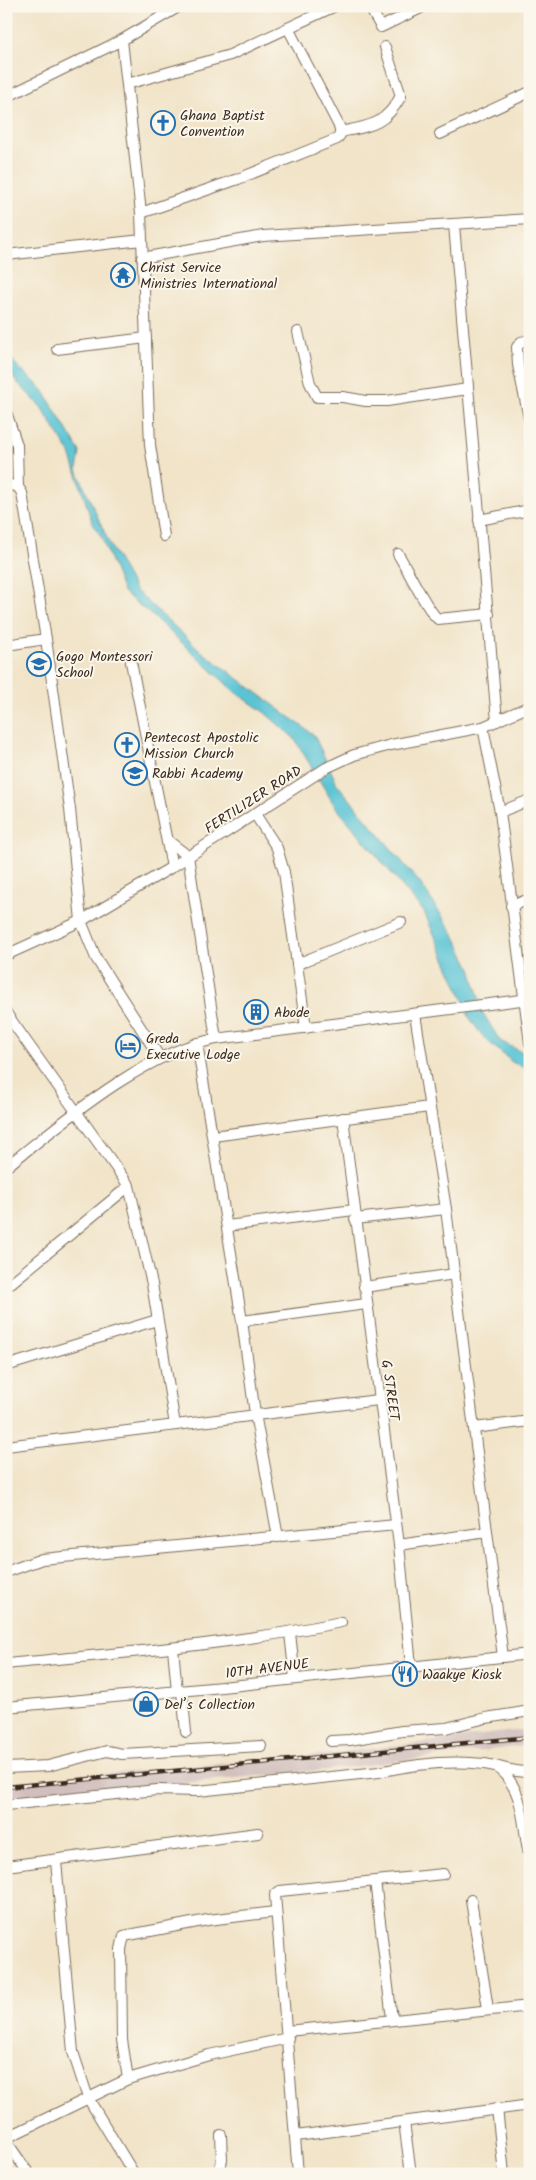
<svg xmlns="http://www.w3.org/2000/svg" width="536" height="2180" font-family="Kalam,sans-serif">
	<style>
		.industrial { fill: #d1bfbd }
		.water { fill: #5ac4d5; stroke: #4a777a }
		.lines { fill: none; stroke-linecap: round; stroke-linejoin: round }
		.minor-casing { stroke: #7b6b5a; stroke-width: 12 }
		.minor { stroke: #fff; stroke-width: 10 }
		.rail-casing { stroke: #3b2a1e; stroke-width: 4.5 }
		.rail { stroke: #fbf7ec; stroke-width: 2.5; stroke-dasharray: 8; stroke-linecap: butt }
		.labels { text-anchor: middle; stroke-width: 4; stroke-linejoin: round; paint-order: stroke }
		.poi-label { font-size: 14px; fill: #3b2a1e; stroke: #fbf7ec; text-anchor: start }
		.street-label { font-size: 14px; fill: #3b2a1e; stroke: #fbf7ec }
	</style>
	<rect width="100%" height="100%" fill="#fbf7ec"/>
	<filter id="ink" filterUnits="userSpaceOnUse"><feTurbulence type="fractalNoise" baseFrequency=".02" numOctaves="2"/><feDisplacementMap in="SourceGraphic" scale="10" xChannelSelector="R" yChannelSelector="G"/><feConvolveMatrix kernelMatrix="1 2 1 2 8 2 1 2 1" color-interpolation-filters="sRGB"/></filter>
	<filter id="wash" filterUnits="userSpaceOnUse"><feTurbulence type="fractalNoise" baseFrequency=".0096" numOctaves="4" result="noise"/><feDisplacementMap in="SourceGraphic" scale="20" xChannelSelector="R" yChannelSelector="G"/><feGaussianBlur stdDeviation="1.12" result="paint"/><feColorMatrix in="noise" values="0 0 0 0 0 0 0 0 0 0 0 0 0 0 0 0 0 1.4 0 .05"/><feComposite in="paint" operator="in"/></filter>
	<g filter="url(#wash)">
		<rect width="100%" height="100%" fill="#f1e4c9"/>
		<!-- industrial -->
		<polygon class="industrial" points="530,1729 530,1745 325,1770 6,1799 6,1783 329,1754"/>
		<!-- water -->
		<polygon class="water" points="6,351 15,364 43,390 80,452 77,470 110,545 135,590 201,651 314,735 337,784 420,883 452,931 471,968 483,1013 500,1041 530,1056 530,1070 512,1062 483,1037 469,1017 462,996 424,912 335,806 294,738 264,712 235,692 155,618 123,592 101,536 93,525 70,453 41,407 15,380 6,363"/>
	</g>
	<g filter="url(#ink)">
		<g class="lines">
			<defs>
				<g id="minor">
					<polyline points="369,6 381,27 425,6"/>
					<polyline points="122,40 141,213 150,445 164,536"/>
					<polyline points="127,84 230,55 335,6"/>
					<polyline points="6,97 122,40 180,6"/>
					<path d="M340 132C371 126 385 125 401 96L385 47"/>
					<polyline points="440,134 530,92"/>
					<polyline points="141,213 238,179 337,139 340,135 340,128 288,28"/>
					<polyline points="454,225 497,721"/>
					<polyline points="6,255 142,240"/>
					<polyline points="142,258 263,236 530,219"/>
					<polyline points="298,332 310,383 317,397 343,397 366,401 387,401 468,389"/>
					<polyline points="530,340 521,342 517,347 518,365 530,423"/>
					<polyline points="57,349 146,338"/>
					<polyline points="6,412 17,445 18,487"/>
					<polyline points="6,484 18,487 22,493 46,639"/>
					<polyline points="479,520 530,510"/>
					<path d="M398 554C407 568 428 612 438 619L489 614"/>
					<polyline points="6,645 46,639 70,809 81,921 96,958 160,1058"/>
					<polyline points="131,662 172,867"/>
					<polyline points="483,727 500,812 530,1043"/>
					<polyline points="500,812 530,800"/>
					<polyline points="255,814 277,848 284,872 306,1028"/>
					<polyline points="511,906 530,899"/>
					<polyline points="6,955 81,921 172,867 326,768 354,755 391,745 483,727 530,706"/>
					<polyline points="297,964 401,922"/>
					<polyline points="6,1013 129,1186 152,1284 175,1425"/>
					<polyline points="415,1014 446,1209 503,1657"/>
					<polyline points="216,1039 529,999"/>
					<polyline points="197,1043 242,1321 255,1414 278,1537"/>
					<polyline points="343,1118 399,1545 411,1666"/>
					<polyline points="213,1136 429,1107"/>
					<path d="M6 1167C63 1122 144 1052 216 1039L188 856 167 840"/>
					<polyline points="355,1219 446,1209"/>
					<polyline points="227,1226 354,1210"/>
					<polyline points="6,1287 129,1186"/>
					<polyline points="364,1287 455,1274"/>
					<polyline points="242,1321 366,1304"/>
					<polyline points="6,1366 157,1320"/>
					<polyline points="474,1428 530,1421"/>
					<polyline points="6,1446 378,1400"/>
					<polyline points="399,1545 487,1532"/>
					<polyline points="6,1572 42,1559 396,1525"/>
					<polyline points="290,1633 295,1679"/>
					<polyline points="173,1648 177,1691"/>
					<path d="M6 1664C118 1653 231 1645 341 1622"/>
					<polyline points="182,1691 186,1732"/>
					<polyline points="6,1707 222,1687 530,1654"/>
					<polyline points="331,1741 350,1740 402,1731 446,1728 486,1718 530,1711"/>
					<polyline points="6,1768 48,1766 107,1751 122,1754 261,1746"/>
					<path d="M499 1769C526 1791 522 1828 530 1859"/>
					<path d="M6 1805 157 1790 198 1791 379 1772C414 1764 449 1760 484 1764 500 1766 513 1773 530 1772"/>
					<polyline points="56,1861 73,2052 88,2098 134,2174"/>
					<polyline points="6,1866 258,1833"/>
					<polyline points="375,1881 392,2019"/>
					<polyline points="471,1900 488,2009"/>
					<polyline points="287,2031 530,2006"/>
					<polyline points="128,2079 122,2040 121,1949 124,1936 208,1920 275,1912"/>
					<polyline points="497,2108 504,2174"/>
					<polyline points="404,2122 411,2174"/>
					<polyline points="296,2136 530,2105"/>
					<polyline points="6,2138 128,2079 209,2055 288,2038"/>
					<polyline points="6,2141 29,2174"/>
					<polyline points="219,2174 222,2160 221,2135"/>
					<polyline points="298,2174 275,1895 280,1891 443,1874"/>
				</g>
			</defs>
			<!-- minor casing -->
			<use href="#minor" class="minor-casing"/>
			<!-- minor -->
			<use href="#minor" class="minor"/>
			<defs>
				<polyline id="rail" points="6,1787 530,1737"/>
			</defs>
			<!-- rail casing -->
			<use href="#rail" class="rail-casing"/>
			<!-- rail -->
			<use href="#rail" class="rail"/>
		</g>
	</g>
	<!-- icons -->
	<defs>
		<symbol id="church-ring" viewBox="-11 -11 22 22"><circle r="9.5" fill="#fbf7ec" stroke="#1f6fb2" stroke-width="1.5"/><path d="M-1.2-6h2.4v3.5h3.3v2.4h-3.3V6h-2.4V-.1h-3.3v-2.4h3.3Z" fill="#1f6fb2"/></symbol>
		<symbol id="temple-ring" viewBox="-11 -11 22 22"><circle r="9.5" fill="#fbf7ec" stroke="#1f6fb2" stroke-width="1.5"/><path d="M0-6L5-2H3V0L6.5 2.5H4V6H1.5V3h-3V6H-4V2.5H-6.5L-3 0V-2H-5Z" fill="#1f6fb2"/></symbol>
		<symbol id="school-ring" viewBox="-11 -11 22 22"><circle r="9.5" fill="#fbf7ec" stroke="#1f6fb2" stroke-width="1.5"/><path d="M0-5L7-2L0 1L-7-2ZM-4 1L0 2.5L4 1V4Q0 6-4 4Z" fill="#1f6fb2"/></symbol>
		<symbol id="building-ring" viewBox="-11 -11 22 22"><circle r="9.5" fill="#fbf7ec" stroke="#1f6fb2" stroke-width="1.5"/><path d="M-4-6H4V6H1V3H-1V6H-4ZM-2.5-4.3h1.7v1.8h-1.7ZM.8-4.3h1.7v1.8H.8ZM-2.5-1h1.7V.8h-1.7ZM.8-1h1.7V.8H.8Z" fill="#1f6fb2"/></symbol>
		<symbol id="hotel-ring" viewBox="-11 -11 22 22"><circle r="9.5" fill="#fbf7ec" stroke="#1f6fb2" stroke-width="1.5"/><path d="M-6-4.5h1.5V1H6V5H4.5V3h-9V5H-6ZM-4 0a1.8 1.8 0 1 1 3.6 0ZM.5 0V-2.5h3Q6-2.5 6 0Z" fill="#1f6fb2"/></symbol>
		<symbol id="restaurant-ring" viewBox="-11 -11 22 22"><circle r="9.5" fill="#fbf7ec" stroke="#1f6fb2" stroke-width="1.5"/><path d="M-5-6h1v4h1v-4h1v4h1v-4h1v5L-1.5 .5V6h-2V.5L-5-1ZM5-6V6H3V1.5H1.5Q1.5-4 5-6Z" fill="#1f6fb2"/></symbol>
		<symbol id="shop-ring" viewBox="-11 -11 22 22"><circle r="9.5" fill="#fbf7ec" stroke="#1f6fb2" stroke-width="1.5"/><path d="M-5-2.5h2.3a2.7 3.5 0 0 1 5.4 0H5L5.5 6h-11ZM-1.5-2.5h3a1.5 2.3 0 0 0-3 0Z" fill="#1f6fb2"/></symbol>
	</defs>
	<g fill-rule="evenodd">
		<use href="#church-ring" x="149" y="109" width="28" height="28"/>
		<use href="#temple-ring" x="109" y="261" width="28" height="28"/>
		<use href="#school-ring" x="25" y="650" width="28" height="28"/>
		<use href="#church-ring" x="113" y="731" width="28" height="28"/>
		<use href="#school-ring" x="121" y="759" width="28" height="28"/>
		<use href="#building-ring" x="242" y="998" width="28" height="28"/>
		<use href="#hotel-ring" x="114" y="1032" width="28" height="28"/>
		<use href="#restaurant-ring" x="391" y="1660" width="28" height="28"/>
		<use href="#shop-ring" x="132" y="1690" width="28" height="28"/>
	</g>
	<g class="labels">
		<!-- poi labels -->
		<g class="poi-label">
			<text x="180" y="120">Ghana Baptist<tspan x="180" dy="16">Convention</tspan></text>
			<text x="140" y="272">Christ Service<tspan x="140" dy="16">Ministries International</tspan></text>
			<text x="56" y="661">Gogo Montessori<tspan x="56" dy="16">School</tspan></text>
			<text x="144" y="742">Pentecost Apostolic<tspan x="144" dy="16">Mission Church</tspan></text>
			<text x="152" y="778">Rabbi Academy</text>
			<text x="274" y="1017">Abode</text>
			<text x="146" y="1043">Greda<tspan x="146" dy="16">Executive Lodge</tspan></text>
			<text x="422" y="1679">Waakye Kiosk</text>
			<text x="164" y="1709">Del’s Collection</text>
		</g>
		<!-- street labels -->
		<g class="street-label">
			<text transform="translate(253 799) rotate(-33)" y="5">FERTILIZER ROAD</text>
			<text transform="translate(391 1390) rotate(82)" y="5">G STREET</text>
			<text transform="translate(267 1668) rotate(-7)" y="5">10TH AVENUE</text>
		</g>
	</g>
	<!-- margin -->
	<rect width="536" height="2180" fill="none" stroke="#fbf7ec" stroke-width="25"/>
</svg>
